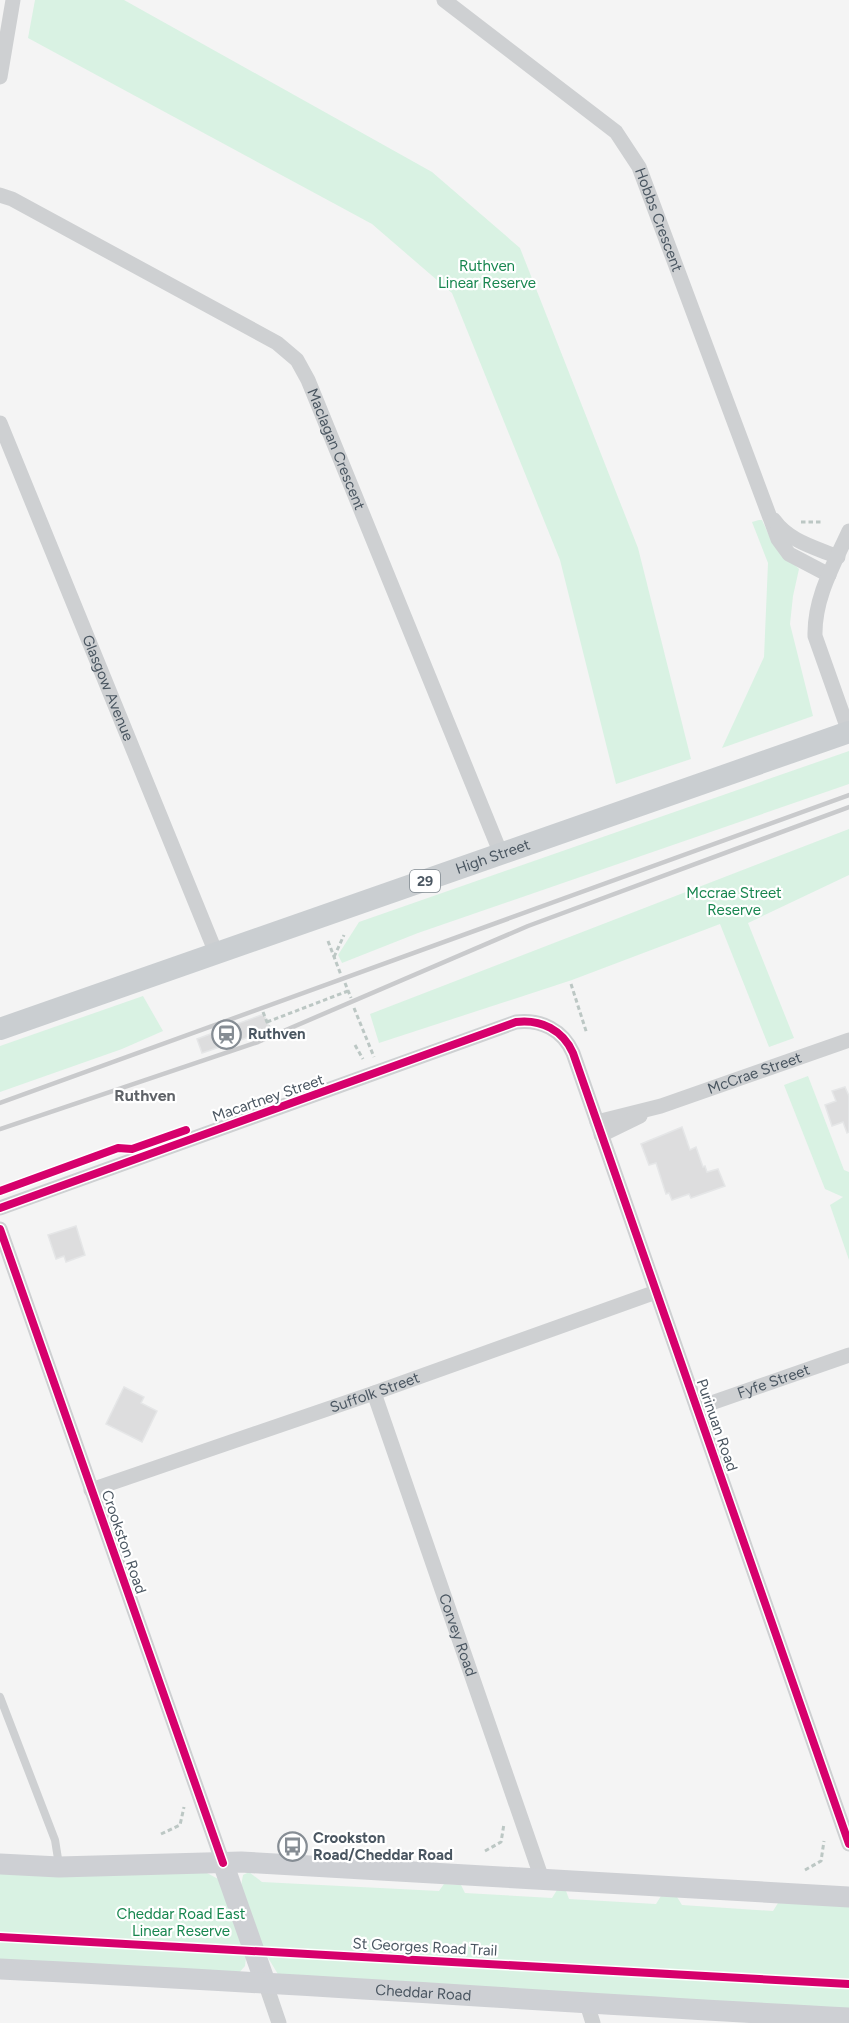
<svg xmlns="http://www.w3.org/2000/svg" width="849" height="2023" font-family="Figtree,sans-serif">
	<style>
		.green { fill: #d9f2e3 }
		.building { fill: #ddddde; stroke: #e5e6e7; stroke-width: 1.5 }
		.lines { fill: none; stroke-linecap: round; stroke-linejoin: round }
		.path { stroke: #bcc7c4; stroke-width: 3; stroke-dasharray: 4.5 3; stroke-linecap: butt }
		.service { stroke: #ced0d2; stroke-width: 8 }
		.minor { stroke: #ced0d2; stroke-width: 15 }
		.secondary { stroke: #ced0d4; stroke-width: 21 }
		.primary { stroke: #caced1; stroke-width: 22 }
		.rail { stroke: #c9cacc; stroke-width: 4.5 }
		.cycleway-casing { stroke: #fff; stroke-width: 11 }
		.cycleway { stroke: #d6006c; stroke-width: 8 }
		.labels { text-anchor: middle; stroke-width: 4.5; stroke-linejoin: round; paint-order: stroke }
		.shield { fill: #fff; stroke: #808990; stroke-width: 1.5 }
		.shield-label { font-size: 14px; font-weight: bold; fill: #4a5661 }
		.street-label { font-size: 15px; fill: #4a5661; stroke: #fff }
		.park-label { font-size: 15px; fill: #17864f; stroke: #fff }
		.poi-label { font-size: 15px; font-weight: bold; fill: #4a5661; stroke: #fff; text-anchor: start }
		.neighbourhood-label { font-size: 16px; font-weight: bold; fill: #5f6368; stroke: #fff }
	</style>
	<rect width="100%" height="100%" fill="#f4f4f4"/>
	<!-- green -->
	<g class="green">
		<polygon points="35,0 124,0 432,172 520,248 638,548 691,759 616,784 560,560 452,293 372,224 28,38"/>
		<polygon points="759,520 762,520 772,542 799,569 793,596 790,624 813,716 722,748 764,657 768,563 752,522"/>
		<polygon points="849,751 849,784 418,933 342,963 338,955 359,922"/>
		<polygon points="849,829 849,875 748,923 794,1038 769,1047 720,924 572,980 379,1043 370,1014"/>
		<polygon points="143,996 163,1031 122,1049 0,1092 0,1046"/>
		<polygon points="808,1076 844,1170 849,1172 849,1260 830,1205 843,1197 825,1189 784,1085"/>
		<polygon points="249,1872 262,1882 439,1891 444,1884 461,1885 465,1893 552,1898 557,1890 566,1891 569,1899 656,1904 661,1896 677,1897 682,1905 773,1911 778,1903 849,1906 849,2009 279,1976 264,1951 241,1886 243,1875"/>
		<polygon points="0,1873 207,1873 220,1880 246,1958 245,1966 237,1975 0,1960"/>
	</g>
	<!-- building -->
	<g class="building">
		<polygon points="264,1014 270,1030 202,1053 197,1039"/>
		<polygon points="845,1087 849,1096 849,1132 847,1133 843,1122 832,1126 825,1105 836,1101 832,1091"/>
		<polygon points="682,1127 690,1150 696,1147 703,1167 705,1166 707,1172 718,1169 725,1186 691,1198 689,1194 672,1200 669,1193 666,1194 656,1163 649,1165 641,1144"/>
		<polygon points="76,1226 85,1255 66,1262 64,1256 56,1259 48,1235"/>
		<polygon points="124,1387 144,1397 141,1403 157,1411 142,1442 106,1424"/>
	</g>
	<g class="lines">
		<!-- path -->
		<g class="path">
			<polyline points="801,522 823,522"/>
			<polyline points="328,941 341,975"/>
			<polyline points="334,957 344,935"/>
			<polyline points="345,983 351,998"/>
			<polyline points="571,984 587,1034"/>
			<polyline points="354,1008 374,1057"/>
			<polyline points="263,1012 271,1032"/>
			<polyline points="267,1022 348,991"/>
			<polyline points="355,1045 363,1059"/>
			<polyline points="161,1834 180,1825 184,1807"/>
			<polyline points="485,1851 501,1842 504,1824"/>
			<polyline points="805,1870 821,1861 824,1841"/>
		</g>
		<!-- service -->
		<polyline class="service" points="0,1697 55,1840 59,1865"/>
		<!-- minor -->
		<g class="minor">
			<path id="s1" d="M444 0 616 132 639 167 778 539 789 554 829 575"/>
			<polyline points="0,77 13,0"/>
			<path id="s2" d="M0 195 12 199 277 343 297 360 308 380 501 854"/>
			<path id="s3" d="M0 423 216 953"/>
			<path d="M774 520C789 541 814 547 838 557"/>
			<path d="M849 531C834 564 814 598 815 636L849 732"/>
			<path id="s4" d="M597 1122 661 1106 849 1040"/>
			<polyline points="601,1135 640,1116"/>
			<path d="M0 1208 516 1022C541 1019 563 1030 573 1053L849 1844"/>
			<polyline points="0,1229 223,1863"/>
			<path id="s5" d="M374 1393 542 1879"/>
			<path id="s6" d="M697 1408 849 1355"/>
			<path id="s7" d="M91 1490 374 1393 656 1292"/>
			<polyline points="265,1982 279,2023"/>
			<polyline points="587,2004 593,2023"/>
		</g>
		<!-- secondary -->
		<g class="secondary">
			<polyline points="223,1863 265,1982"/>
			<polyline points="0,1864 59,1867 241,1862 849,1897"/>
			<path id="s8" d="M0 1969C283 1982 566 2003 849 2018"/>
		</g>
		<!-- primary -->
		<path class="primary" id="s9" d="M0 1029 849 732"/>
		<!-- rail -->
		<g class="rail">
			<polyline points="0,1103 849,795"/>
			<polyline points="0,1129 258,1042 528,926 849,807"/>
		</g>
		<defs>
			<g id="cycleway">
				<polyline points="0,1191 118,1148 132,1149 186,1130"/>
				<path d="M0 1208 516 1022C541 1019 563 1030 573 1053L849 1844"/>
				<polyline points="0,1229 223,1863"/>
				<polyline points="0,1937 849,1984"/>
			</g>
		</defs>
		<!-- cycleway casing -->
		<use href="#cycleway" class="cycleway-casing"/>
		<!-- cycleway -->
		<use href="#cycleway" class="cycleway"/>
	</g>
	<!-- icons -->
	<defs>
		<symbol id="station-ring" viewBox="-11 -11 22 22"><circle r="9.5" fill="#fff" stroke="#868d94" stroke-width="1.5"/><path d="M-3-6H3Q5-6 5-4V2Q5 4 3 4L4.5 6H3L1.5 4h-3L-3 6H-4.5L-3 4Q-5 4-5 2V-4Q-5-6-3-6ZM-3.5-4v3h7v-3ZM-3.5 1v1.5H-2V1ZM2 1v1.5H3.5V1Z" fill="#868d94"/></symbol>
		<symbol id="bus-ring" viewBox="-11 -11 22 22"><circle r="9.5" fill="#fff" stroke="#868d94" stroke-width="1.5"/><path d="M-5-6H5V4H4V6H2V4H-2V6H-4V4H-5ZM-3.5-4V0h7V-4ZM-3.5 1.2v1.5H-2V1.2ZM2 1.2v1.5H3.5V1.2Z" fill="#868d94"/></symbol>
	</defs>
	<g fill-rule="evenodd">
		<use href="#station-ring" x="210" y="1018" width="33" height="33"/>
		<use href="#bus-ring" x="276" y="1830" width="33" height="33"/>
	</g>
	<g class="labels">
		<!-- shield labels -->
		<rect class="shield" x="410" y="870" width="30" height="22" rx="4.5"/>
		<g class="shield-label">
			<text x="425" y="886">29</text>
		</g>
		<!-- street labels -->
		<g class="street-label">
			<text dy="5" stroke="none"><textPath href="#s1" startOffset="315">Hobbs Crescent</textPath></text>
			<text dy="5" stroke="none"><textPath href="#s2" startOffset="438">Maclagan Crescent</textPath></text>
			<text dy="5" stroke="none"><textPath href="#s3" startOffset="286">Glasgow Avenue</textPath></text>
			<text dy="5" stroke="none"><textPath href="#s9" startOffset="522">High Street</textPath></text>
			<text dy="5" stroke="none"><textPath href="#s4" startOffset="165">McCrae Street</textPath></text>
			<text transform="translate(268 1098) rotate(-19)" y="5">Macartney Street</text>
			<text dy="5" stroke="none"><textPath href="#s6" startOffset="81">Fyfe Street</textPath></text>
			<text dy="5" stroke="none"><textPath href="#s7" startOffset="300">Suffolk Street</textPath></text>
			<text transform="translate(717 1425) rotate(71)" y="5">Purinuan Road</text>
			<text transform="translate(124 1542) rotate(71)" y="5">Crookston Road</text>
			<text dy="5" stroke="none"><textPath href="#s5" startOffset="256">Corvey Road</textPath></text>
			<text transform="translate(425 1947) rotate(3)" y="5">St Georges Road Trail</text>
			<text dy="5" stroke="none"><textPath href="#s8" startOffset="424">Cheddar Road</textPath></text>
		</g>
		<!-- park labels -->
		<g class="park-label">
			<text x="487" y="271">Ruthven<tspan x="487" dy="17">Linear Reserve</tspan></text>
			<text x="734" y="898">Mccrae Street<tspan x="734" dy="17">Reserve</tspan></text>
			<text x="181" y="1919">Cheddar Road East<tspan x="181" dy="17">Linear Reserve</tspan></text>
		</g>
		<!-- poi labels -->
		<g class="poi-label">
			<text x="248" y="1039">Ruthven</text>
			<text x="313" y="1843">Crookston<tspan x="313" dy="17">Road/Cheddar Road</tspan></text>
		</g>
		<!-- neighbourhood labels -->
		<g class="neighbourhood-label">
			<text x="145" y="1101">Ruthven</text>
		</g>
	</g>
</svg>
